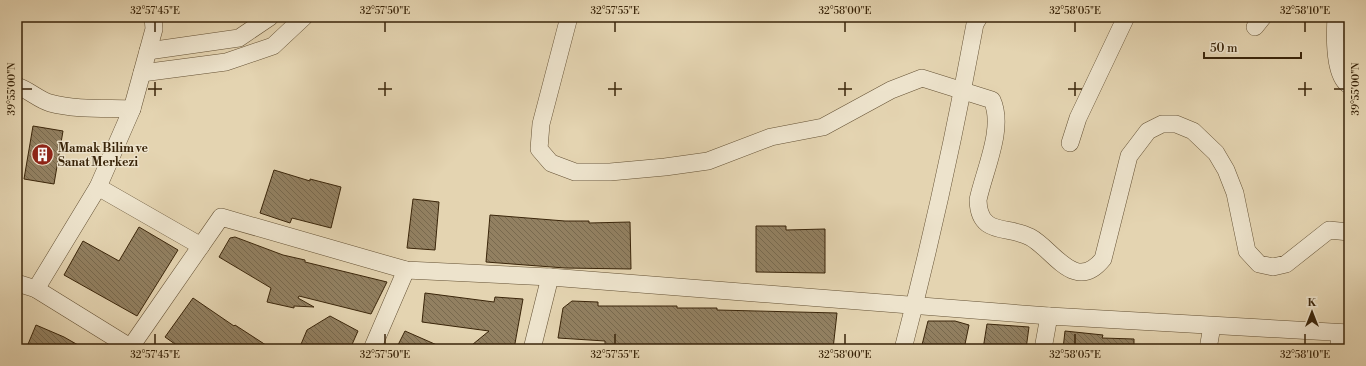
<svg xmlns="http://www.w3.org/2000/svg" width="1366" height="366" font-family="'Libre Bodoni',serif">
	<style>
		.building { fill: url(#building-back-hatch); stroke: #3a250a }
		.lines { fill: none; stroke-linecap: round; stroke-linejoin: round }
		.minor-casing { stroke: #645134; stroke-width: 18 }
		.minor { stroke: #ede3cc; stroke-width: 17 }
		.ticks { fill: none; stroke: #3a250a; stroke-width: 1.5 }
		.labels { text-anchor: middle; stroke-width: 3; stroke-linejoin: round; paint-order: stroke }
		.poi-label { font-size: 12px; font-weight: bold; fill: #3a250a; stroke: #ede3cc; text-anchor: start }
		.neatline { fill: none; stroke: #3a250a; stroke-width: 1.5 }
		.ticks-label { font-size: 10px; text-anchor: middle; fill: #3a250a }
	</style>
	<defs>
		<pattern id="building-back-hatch" width="6" height="6" patternUnits="userSpaceOnUse"><rect width="6" height="6" fill="#928061"/><path d="M-1 5l2 2M0 0l6 6M5-1l2 2" fill="none" stroke="#78694e"/></pattern>
	</defs>
	<rect width="100%" height="100%" fill="#e4d4b1"/>
	<filter id="stains"><feTurbulence type="fractalNoise" baseFrequency=".005" numOctaves="4"/><feColorMatrix values="0 0 0 0 .2 0 0 0 0 .09 0 0 0 0 .02 0 0 0 .5 -.17"/></filter>
	<radialGradient id="worn" r=".72"><stop offset=".6" stop-color="#630" stop-opacity="0"/><stop offset="1" stop-color="#630" stop-opacity=".3"/></radialGradient>
	<!-- building -->
	<g class="building">
		<polygon points="33,126 63,131 54,184 24,179"/>
		<polygon points="274,170 310,181 310,179 341,187 331,228 292,218 290,223 260,213"/>
		<polygon points="413,199 439,202 435,250 407,248"/>
		<polygon points="490,215 565,221 589,221 589,223 630,222 631,269 565,268 486,262"/>
		<polygon points="756,226 786,226 786,230 825,229 825,273 756,272"/>
		<polygon points="139,227 178,250 137,316 64,275 83,241 119,261"/>
		<polygon points="235,237 283,255 305,260 305,262 387,282 371,314 299,296 298,298 314,307 294,306 294,308 267,302 271,288 219,257 230,238"/>
		<polygon points="425,293 494,302 495,297 523,299 514,349 467,349 489,331 422,322"/>
		<polygon points="193,298 234,326 235,325 272,349 182,349 165,337"/>
		<polygon points="572,301 598,302 598,306 677,306 677,308 717,308 717,310 837,313 833,349 645,349 645,347 605,347 605,341 558,338 563,308"/>
		<polygon points="330,316 358,331 350,349 299,349 307,330"/>
		<polygon points="928,321 955,321 969,325 964,349 921,349"/>
		<polygon points="987,324 1029,327 1026,349 983,349"/>
		<polygon points="36,325 64,337 85,349 26,349"/>
		<polygon points="405,331 446,349 396,349"/>
		<polygon points="1065,331 1103,335 1102,338 1134,339 1134,349 1063,349"/>
	</g>
	<g class="lines">
		<defs>
			<g id="minor">
				<path d="M569 17 541 124 539 149 551 163 575 172H610L665 167 708 161 771 137 823 127 891 90 922 78 992 100C1005 128 984 171 978 200 979 237 1008 225 1030 237 1053 249 1075 294 1103 259L1129 156 1148 131 1162 124H1176L1193 131 1216 153 1226 170 1235 193 1247 251 1259 264 1273 267 1286 264 1329 230 1349 232"/>
				<path d="M1336 17C1335 33 1333 76 1349 85"/>
				<polyline points="1255,27 1263,17"/>
				<polyline points="148,51 239,38 270,17"/>
				<polyline points="142,73 226,62 273,46 304,17"/>
				<path d="M17 86C29 90 39 100 50 103 76 110 105 108 132 109"/>
				<polyline points="1070,143 1078,118 1126,17"/>
				<polyline points="98,187 201,246"/>
				<polyline points="17,283 36,289 133,349"/>
				<polyline points="36,289 98,187 132,109 154,29 153,17"/>
				<polyline points="130,348 221,217 406,270 550,277 1049,316 1349,333"/>
				<polyline points="372,349 406,270"/>
				<polyline points="532,349 550,277"/>
				<path d="M903 349C931 242 955 133 975 24L979 17"/>
				<polyline points="1043,349 1049,316"/>
				<polyline points="1208,349 1212,326"/>
				<polyline points="1338,349 1341,333"/>
			</g>
		</defs>
		<!-- minor casing -->
		<use href="#minor" class="minor-casing"/>
		<!-- minor -->
		<use href="#minor" class="minor"/>
	</g>
	<!-- ticks -->
	<path class="ticks" d="M155 22V32M385 22V32M615 22V32M845 22V32M1075 22V32M1305 22V32M155 82V96M385 82V96M615 82V96M845 82V96M1075 82V96M1305 82V96M22 89H32M148 89H162M378 89H392M608 89H622M838 89H852M1068 89H1082M1298 89H1312M1334 89H1344M155 334V344M385 334V344M615 334V344M845 334V344M1075 334V344M1305 334V344"/>
	<!-- icons -->
	<defs>
		<symbol id="building-disc" viewBox="-11 -11 22 22"><circle r="9.5" fill="#8f2418" stroke="#ede3cc"/><path d="M-4-6H4V6H1V3H-1V6H-4ZM-2.5-4.3h1.7v1.8h-1.7ZM.8-4.3h1.7v1.8H.8ZM-2.5-1h1.7V.8h-1.7ZM.8-1h1.7V.8H.8Z" fill="#fff"/></symbol>
	</defs>
	<g fill-rule="evenodd">
		<use href="#building-disc" x="30" y="142" width="25" height="25"/>
	</g>
	<g class="labels">
		<!-- poi labels -->
		<g class="poi-label">
			<text x="58" y="152">Mamak Bilim ve<tspan x="58" dy="14">Sanat Merkezi</tspan></text>
		</g>
	</g>
	<!-- margin -->
	<rect width="1366" height="366" fill="none" stroke="#e4d4b1" stroke-width="44"/>
	<!-- north arrow -->
	<g transform="translate(1312 312)" stroke="#ede3cc" stroke-width="3" paint-order="stroke">
	<path d="M0-3L7 15L0 10L-7 15Z" fill="#3a250a"/>
	<text y="-6" font-size="11" font-weight="bold" text-anchor="middle" fill="#3a250a">K</text>
	</g>
	<!-- scale -->
	<path d="M1204 52v6h97v-6" fill="none" stroke="#3a250a" stroke-width="2"/>
	<text x="1210" y="52" font-size="12" fill="#3a250a" stroke="#ede3cc" stroke-width="3" paint-order="stroke">50 m</text>
	<rect x="22" y="22" width="1322" height="322" class="neatline"/>
	<g class="ticks-label">
		<text x="155" y="14">32°57'45"E</text>
		<text x="385" y="14">32°57'50"E</text>
		<text x="615" y="14">32°57'55"E</text>
		<text x="845" y="14">32°58'00"E</text>
		<text x="1075" y="14">32°58'05"E</text>
		<text x="1305" y="14">32°58'10"E</text>
		<text transform="translate(11 89) rotate(-90)" y="4">39°55'00"N</text>
		<text transform="translate(1355 89) rotate(-90)" y="4">39°55'00"N</text>
		<text x="155" y="358">32°57'45"E</text>
		<text x="385" y="358">32°57'50"E</text>
		<text x="615" y="358">32°57'55"E</text>
		<text x="845" y="358">32°58'00"E</text>
		<text x="1075" y="358">32°58'05"E</text>
		<text x="1305" y="358">32°58'10"E</text>
	</g>
	<rect width="100%" height="100%" filter="url(#stains)"/>
	<rect width="100%" height="100%" fill="url(#worn)"/>
</svg>
